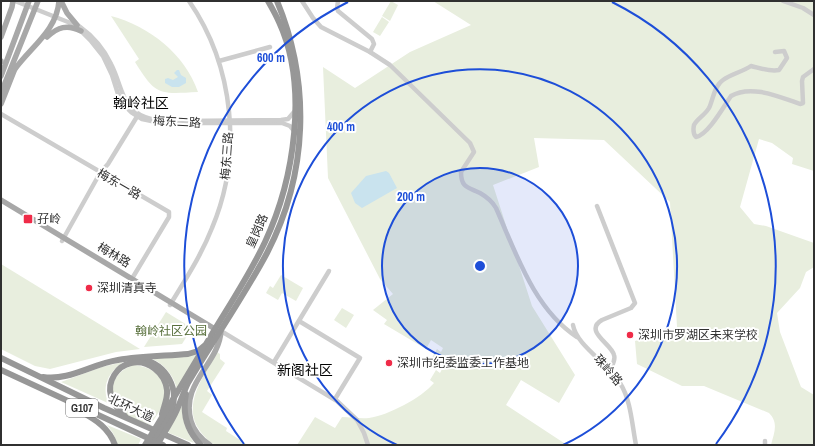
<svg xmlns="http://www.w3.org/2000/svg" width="815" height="446" font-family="'Archivo Narrow','Noto Sans SC',sans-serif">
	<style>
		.green { fill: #e8eede }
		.water { fill: #c9e3ee }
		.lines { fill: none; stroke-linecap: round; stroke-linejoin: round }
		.minor { stroke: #cdcdcd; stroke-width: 4.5 }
		.major { stroke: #a8a8a8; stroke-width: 5.5 }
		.highway { stroke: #979797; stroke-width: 6 }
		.ring { fill: none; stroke: #1d4ed8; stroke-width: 2 }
		.poi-dot { fill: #ef2b48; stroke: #fff; stroke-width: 1.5 }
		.labels { text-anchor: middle; stroke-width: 4; stroke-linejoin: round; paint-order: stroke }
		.shield { fill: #fff; stroke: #6e6e6e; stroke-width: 1 }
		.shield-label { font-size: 11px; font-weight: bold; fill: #303030 }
		.street-label { font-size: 12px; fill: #303030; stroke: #fff }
		.poi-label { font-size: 12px; fill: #303030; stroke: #fff; text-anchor: start }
		.park-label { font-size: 12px; fill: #576f3b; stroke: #fff }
		.quarter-label { font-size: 14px; fill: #000; stroke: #fff }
		.centre { fill: #1d4ed8; stroke: #fff; stroke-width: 2 }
		.ring-label { font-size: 12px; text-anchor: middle; font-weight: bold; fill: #1d4ed8; stroke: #fff; stroke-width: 4; stroke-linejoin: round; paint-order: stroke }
	</style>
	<rect width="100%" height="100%" fill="#fff"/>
	<!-- green -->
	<g class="green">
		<polygon points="391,1 398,5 390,21 382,16"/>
		<path d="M433 1H814V171L792 164 793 158 772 143 759 139 740 207 754 224 766 226 814 243V267L806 272 800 288 777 313 780 332 801 387 814 395V445H771C774 433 779 423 769 413L704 386H682L637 364 635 341 674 330 677 327 670 202 604 140 534 138 539 167 493 185 532 306 575 375 559 403 521 380 506 405 564 443 565 445H297L315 417 335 428 342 417C350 417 361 419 369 418 389 415 421 398 434 383L430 380 436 370 440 373 443 367 430 361 437 349 441 352 443 348 431 340 426 349 384 324 387 320 373 310 393 294 380 279 328 178 323 67 355 88 410 52 471 25Z"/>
		<path d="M111 16C149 26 185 54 198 92 159 94 156 96 135 62L139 59Z"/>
		<polygon points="382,17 389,22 380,36 373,32"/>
		<polygon points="1,264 140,349 116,352 50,369 35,366 1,349"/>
		<polygon points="281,275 303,288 296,301 282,293 278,300 266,293 270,286 273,288"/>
		<polygon points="342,308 354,315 346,328 334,320"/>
		<polygon points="166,312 192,328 182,344 144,347"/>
		<path d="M198 352 177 390C174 376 166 366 153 359Z"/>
		<path d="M217 352 220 354V359L225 363 207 391 212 395 202 412 227 428 226 431 248 445C238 445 226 446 217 445 210 444 204 436 200 431 181 405 204 376 217 352Z"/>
		<path d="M123 362C108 374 102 384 108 403L61 382 102 367Z"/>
		<path d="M134 365C157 367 170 383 162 406 159 413 154 419 150 425 143 422 133 419 127 415 106 399 108 373 134 365Z"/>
		<path d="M182 406C182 420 186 431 194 443L169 433 168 431Z"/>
		<polygon points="107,425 141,439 138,445 118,445 113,433"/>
	</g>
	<!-- water -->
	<g class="water">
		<polygon points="177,70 179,70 181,75 186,78 186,83 179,87 172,87 165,83 165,79 168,78 173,80 178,77 174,73"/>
		<polygon points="386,171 389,173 397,188 362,208 355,203 351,193 366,176"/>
	</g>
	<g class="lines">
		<!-- minor -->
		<g class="minor">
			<polyline points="15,1 68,22 81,31 91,41 103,56 112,75 118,94 125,106 131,112 142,119 161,123 282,123 290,126 295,132"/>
			<path d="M302 1 313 18 321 27 370 52 390 65 470 143 474 152 461 172C461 188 468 187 480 193 487 197 492 201 496 208 516 253 534 309 577 337"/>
			<polyline points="338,1 337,8 338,11 372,39 374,44 370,52"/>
			<polyline points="783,1 803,8 814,15"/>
			<path d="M79 26C93 36 104 49 111 64 124 89 120 112 154 120"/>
			<path d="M775 52 784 51 787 58 779 70C770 72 760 68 751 66 742 72 731 74 723 80 714 86 713 100 709 108 705 115 697 119 694 125 693 130 693 134 696 137 708 135 724 106 731 96 751 84 780 97 800 104L803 103 802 81 803 77 814 69"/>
			<polyline points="219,61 270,47"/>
			<polyline points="1,114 169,212 169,217 130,282"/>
			<polyline points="184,121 281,120 288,119 294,112"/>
			<path d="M597 206 635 303 631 308 602 320C583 331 612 344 614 355 616 360 612 365 610 370"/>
			<polyline points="62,241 100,173 108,164 138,115"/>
			<path d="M170 305C185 280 201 256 212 228 243 155 234 66 189 1"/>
			<polyline points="299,321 360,358 335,399"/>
			<path d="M573 325C576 345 609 364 620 383 631 400 632 425 636 445"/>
			<polyline points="221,331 337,401 357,420 364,433 368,445"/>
			<polyline points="274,362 329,271"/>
			<polyline points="765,441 765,445"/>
		</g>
		<!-- major -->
		<g class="major">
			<polyline points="61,1 67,13 77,25"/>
			<polyline points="1,37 12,7 13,1"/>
			<path d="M47 37C58 27 67 24 81 31"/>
			<polyline points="1,61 1,62"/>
			<path d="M15 69C31 47 57 30 59 1"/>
			<polyline points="1,76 29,1"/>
			<polyline points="1,93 38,1"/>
			<polyline points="1,104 16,66"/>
			<polyline points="1,200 215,329"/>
			<path d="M210 445C201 439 194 432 191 421 180 383 219 364 221 331"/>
		</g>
		<!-- highway -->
		<g class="highway">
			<polyline points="1,358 104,408 188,445"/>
			<path d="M142 359C167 365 180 389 171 412L151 445"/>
			<polyline points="1,370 163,445"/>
			<path d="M43 377C69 381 92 364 118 360 141 356 165 356 188 354L198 351 204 346"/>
			<path d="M186 394C182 414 187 431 201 445"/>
			<path d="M80 411C96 420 109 428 115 445"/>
			<path d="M125 416C119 410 113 404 111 396 107 381 117 366 131 363 148 359 165 373 167 390 168 398 164 406 162 414"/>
			<path d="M145 445C168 408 190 371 212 334 230 304 250 274 265 242 294 180 309 87 279 22 276 15 272 8 268 1"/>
			<path d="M157 445C163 435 170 424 175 414 180 404 183 393 188 383 214 339 243 298 267 253 308 174 311 83 277 1"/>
		</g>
	</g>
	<!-- distance rings -->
	<circle cx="480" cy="266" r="98" fill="#1d4ed8" fill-opacity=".12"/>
	<g class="ring">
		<circle cx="480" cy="266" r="98"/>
		<path d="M397 445A197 197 0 1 1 563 445"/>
		<path d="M244 444A295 295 0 0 1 348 2M612 2A295 295 0 0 1 716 444"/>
	</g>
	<!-- markers -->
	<g class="poi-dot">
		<rect x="23" y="214" width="10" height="10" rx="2"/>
		<circle cx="89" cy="288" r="4"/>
		<circle cx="630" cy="335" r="4"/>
		<circle cx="389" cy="363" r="4"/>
	</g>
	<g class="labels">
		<!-- shield labels -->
		<rect class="shield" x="66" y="399" width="32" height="18" rx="3"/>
		<g class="shield-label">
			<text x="82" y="412">G107</text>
		</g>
		<!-- street labels -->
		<g class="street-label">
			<text transform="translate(177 122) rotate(3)" y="4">梅东二路</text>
			<text transform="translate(227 156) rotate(-86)" y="4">梅东三路</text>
			<text transform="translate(119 184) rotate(30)" y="4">梅东一路</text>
			<text transform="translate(257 231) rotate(-66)" y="4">皇岗路</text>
			<text transform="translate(114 255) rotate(31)" y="4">梅林路</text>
			<text transform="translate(608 370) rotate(49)" y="4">珠岭路</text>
			<text transform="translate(131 408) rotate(25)" y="4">北环大道</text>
		</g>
		<!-- poi labels -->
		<g class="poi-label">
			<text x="37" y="223">孖岭</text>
			<text x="97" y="292">深圳清真寺</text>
			<text x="638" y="339">深圳市罗湖区未来学校</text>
			<text x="397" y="367">深圳市纪委监委工作基地</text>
		</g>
		<!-- park labels -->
		<g class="park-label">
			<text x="171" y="335">翰岭社区公园</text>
		</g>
		<!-- quarter labels -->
		<g class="quarter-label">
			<text x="141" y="108">翰岭社区</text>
			<text x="305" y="375">新阁社区</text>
		</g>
	</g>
	<circle cx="480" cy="266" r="6" class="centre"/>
	<g class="ring-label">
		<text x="271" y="62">600 m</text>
		<text x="341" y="131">400 m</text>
		<text x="411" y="201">200 m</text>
	</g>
	<!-- border -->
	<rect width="815" height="446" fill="none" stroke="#303030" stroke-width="4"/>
</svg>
